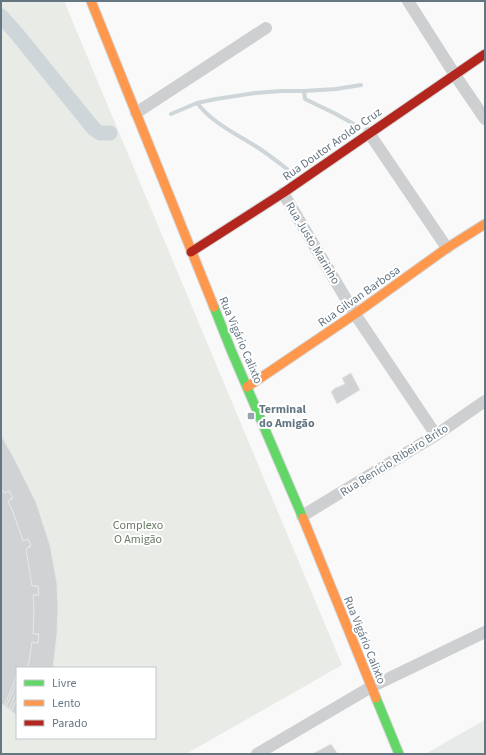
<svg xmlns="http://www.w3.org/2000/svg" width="486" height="755" font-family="'Source Sans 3',sans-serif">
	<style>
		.built { fill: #e8e9e9 }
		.green { fill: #e8ebe6; fill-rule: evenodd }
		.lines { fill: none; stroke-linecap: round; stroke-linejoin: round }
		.stream { stroke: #ced6d9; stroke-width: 4 }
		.canal { stroke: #ced6d9; stroke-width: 15 }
		.building { fill: #d0d2d3; stroke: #e8e8e8 }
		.fast-casing { stroke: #d5d6d7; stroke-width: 11 }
		.slow-casing { stroke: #d5d6d7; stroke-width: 11 }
		.jam-casing { stroke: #d5d6d7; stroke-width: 11 }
		.street { stroke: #cecfd0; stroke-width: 12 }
		.fast { stroke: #63d668; stroke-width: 9 }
		.slow { stroke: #ff974d; stroke-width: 9 }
		.jam { stroke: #b3261e; stroke-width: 9 }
		.poi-dot { fill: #99a4ac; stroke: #fff; stroke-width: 1.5 }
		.labels { text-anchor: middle; stroke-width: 4; stroke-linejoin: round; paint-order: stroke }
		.street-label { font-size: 12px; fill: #657683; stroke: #fff }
		.poi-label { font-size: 12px; font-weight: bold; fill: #657683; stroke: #fff; text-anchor: start }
		.park-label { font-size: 12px; fill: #687a64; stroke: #fff }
	</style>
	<rect width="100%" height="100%" fill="#f9f9f9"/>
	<!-- built -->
	<polygon class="built" points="485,720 485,754 425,754"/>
	<!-- green -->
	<path class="green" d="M1 1H64L342 665 186 754H1ZM17 668H155V738H17Z"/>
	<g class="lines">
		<!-- stream -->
		<g class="stream">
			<polyline points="304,91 305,99 334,113 354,124"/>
			<path d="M197 103C213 124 239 135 260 149 269 155 278 162 287 169"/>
			<polyline points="171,114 197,103 216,99 255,93 282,91 304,91 336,89 361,85"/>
		</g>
		<!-- canal -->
		<polyline class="canal" points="1,16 17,34 94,129 100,133 110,133"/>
	</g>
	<!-- building -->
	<g class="building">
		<polygon points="351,373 360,390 337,404 331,392 335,388 345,384 342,378"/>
		<polygon points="1,435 14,458 36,502 50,545 57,583 58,608 57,635 53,668 22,668 26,641 28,621 26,587 21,554 7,514 1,502"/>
		<polygon points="1,435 14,458 36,502 50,545 57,583 58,608 57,635 53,668 19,668 20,663 24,633 24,596 18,555 4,516 1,509"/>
		<polygon points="1,435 14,458 36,502 50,545 57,583 58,608 57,635 53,668 44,668 48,635 49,609 47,584 42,548 27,506 1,455"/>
		<polygon points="1,435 14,458 36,502 50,545 57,583 58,608 57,635 53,668 25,668 30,633 31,621 30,595 24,553 10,513 1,495"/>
		<polygon points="1,435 14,458 36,502 50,545 57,583 58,608 57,635 53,668 38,668 43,622 41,585 35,549 21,508 1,467"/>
		<polygon points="1,435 14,458 36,502 50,545 57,583 58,608 57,635 53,668 41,668 44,644 46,609 44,585 39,548 24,507 1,461"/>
		<polygon points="1,435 14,458 36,502 50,545 57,583 58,608 57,635 53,668 47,668 51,635 52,609 50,584 44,547 30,505 9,461 1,448"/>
		<polygon points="1,435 14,458 36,502 50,545 57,583 58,608 57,635 53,668 50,668 54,635 55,609 53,583 47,546 33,503 12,460 1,442"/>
		<polygon points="1,435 14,458 36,502 50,545 57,583 58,608 57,635 53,668 17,668 17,715 1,703 7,691 17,663 22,621 20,588 15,556 1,516"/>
		<polygon points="1,435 14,458 36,502 50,545 57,583 58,608 57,635 53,668 17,668 17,715 1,703 1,697 5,690 15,662 19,621 17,589 12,556 1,526"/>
		<polygon points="1,435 14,458 36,502 50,545 57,583 58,608 57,635 53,668 17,668 17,715 1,703 1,690 12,662 15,640 16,621 14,589 9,557 1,535"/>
		<polygon points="1,435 14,458 36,502 50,545 57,583 58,608 57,635 53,668 17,668 17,715 1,703 1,682 9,661 13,621 11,589 6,558 1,545"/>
		<polygon points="1,435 14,458 36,502 50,545 57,583 58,608 57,635 53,668 35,668 40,621 38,586 32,550 19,510 1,474"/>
		<polygon points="1,435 14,458 36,502 50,545 57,583 58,608 57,635 53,668 17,668 17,715 1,703 1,666 5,649 7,621 6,597 1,568"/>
		<polygon points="1,435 14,458 36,502 50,545 57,583 58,608 57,635 53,668 17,668 17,715 1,703 1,674 6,661 10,621 8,590 3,559 1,554"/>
		<polygon points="1,435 14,458 36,502 50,545 57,583 58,608 57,635 53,668 17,668 17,715 1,704 1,654 4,621 3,597 1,586"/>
		<polygon points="1,435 14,458 36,502 50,545 57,583 58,608 57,635 53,668 17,668 17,715 1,703"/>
		<polygon points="1,435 14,458 36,502 50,545 57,583 58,608 57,635 53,668 17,668 17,715 1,703"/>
		<polygon points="1,435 14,458 36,502 50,545 57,583 58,608 57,635 53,668 17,668 17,715 1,703"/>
		<polygon points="1,435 14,458 36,502 50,545 57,583 58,608 57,635 53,668 32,668 35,643 38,643 39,634 36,634 37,608 36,595 39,595 38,586 35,586 28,547 31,546 28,539 26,540 16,511 10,499 13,498 9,491 7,492 1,481"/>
		<polygon points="1,435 14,458 36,502 50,545 57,583 58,608 57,635 53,668 28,668 32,642 38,643 39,634 33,634 34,609 33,595 39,595 38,586 32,586 26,549 31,546 28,539 23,541 13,512 8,501 13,498 9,491 4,493 1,488"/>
		<polygon points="17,674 17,715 4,705 10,693"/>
		<polygon points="17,683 17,715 6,707"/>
		<polygon points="17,691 17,715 9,709"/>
		<polygon points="17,699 17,715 11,711"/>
		<polygon points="331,744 338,754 312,754"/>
	</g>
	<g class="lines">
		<defs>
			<g id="fast">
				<polyline points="214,307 231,350 303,518"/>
				<polyline points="376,698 399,754"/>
			</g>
			<g id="slow">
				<polyline points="91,1 214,307"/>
				<polyline points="247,387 355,314 447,248 485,224"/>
				<polyline points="303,518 376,698"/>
			</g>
			<polyline id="jam" points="191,252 283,193 485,54"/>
		</defs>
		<!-- fast casing -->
		<use href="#fast" class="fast-casing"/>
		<!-- slow casing -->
		<use href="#slow" class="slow-casing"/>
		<!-- jam casing -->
		<use href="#jam" class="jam-casing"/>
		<!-- street -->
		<g class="street">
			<polyline points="408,1 455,75 485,119"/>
			<polyline points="136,113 266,28"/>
			<polyline points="369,133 447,248"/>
			<polyline points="283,193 355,314 436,435"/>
			<polyline points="302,516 436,435 485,401"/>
			<polyline points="257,754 371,687 485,632"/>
		</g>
		<!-- fast -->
		<use href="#fast" class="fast"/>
		<!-- slow -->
		<use href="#slow" class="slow"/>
		<!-- jam -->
		<use href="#jam" class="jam"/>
	</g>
	<!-- markers -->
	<rect class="poi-dot" x="247" y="412" width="8" height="8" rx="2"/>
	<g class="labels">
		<!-- street labels -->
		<g class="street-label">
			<text transform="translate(332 144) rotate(-35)" y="4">Rua Doutor Aroldo Cruz</text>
			<text transform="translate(313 243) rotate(59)" y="4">Rua Justo Marinho</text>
			<text transform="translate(359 296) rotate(-35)" y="4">Rua Gilvan Barbosa</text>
			<text transform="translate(241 340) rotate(67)" y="4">Rua Vigário Calixto</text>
			<text transform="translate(394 460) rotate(-32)" y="4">Rua Benício Ribeiro Brito</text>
			<text transform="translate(365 640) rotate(68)" y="4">Rua Vigário Calixto</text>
		</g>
		<!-- poi labels -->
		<g class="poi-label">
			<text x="259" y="413">Terminal<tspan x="259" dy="14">do Amigão</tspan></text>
		</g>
		<!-- park labels -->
		<g class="park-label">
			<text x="138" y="529">Complexo<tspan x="138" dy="14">O Amigão</tspan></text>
		</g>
	</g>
	<!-- border -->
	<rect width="486" height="755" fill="none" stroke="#657683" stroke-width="4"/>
	<!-- legend -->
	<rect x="16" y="667" width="140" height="72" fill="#ffffff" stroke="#c1c8cd"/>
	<rect x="24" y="680" width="20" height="6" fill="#63d668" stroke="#c1c8cd"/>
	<text x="52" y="687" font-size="12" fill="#657683">Livre</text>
	<rect x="24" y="700" width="20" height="6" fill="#ff974d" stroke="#c1c8cd"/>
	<text x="52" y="707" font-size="12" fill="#657683">Lento</text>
	<rect x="24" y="720" width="20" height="6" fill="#b3261e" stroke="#c1c8cd"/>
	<text x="52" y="727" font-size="12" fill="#657683">Parado</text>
</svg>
